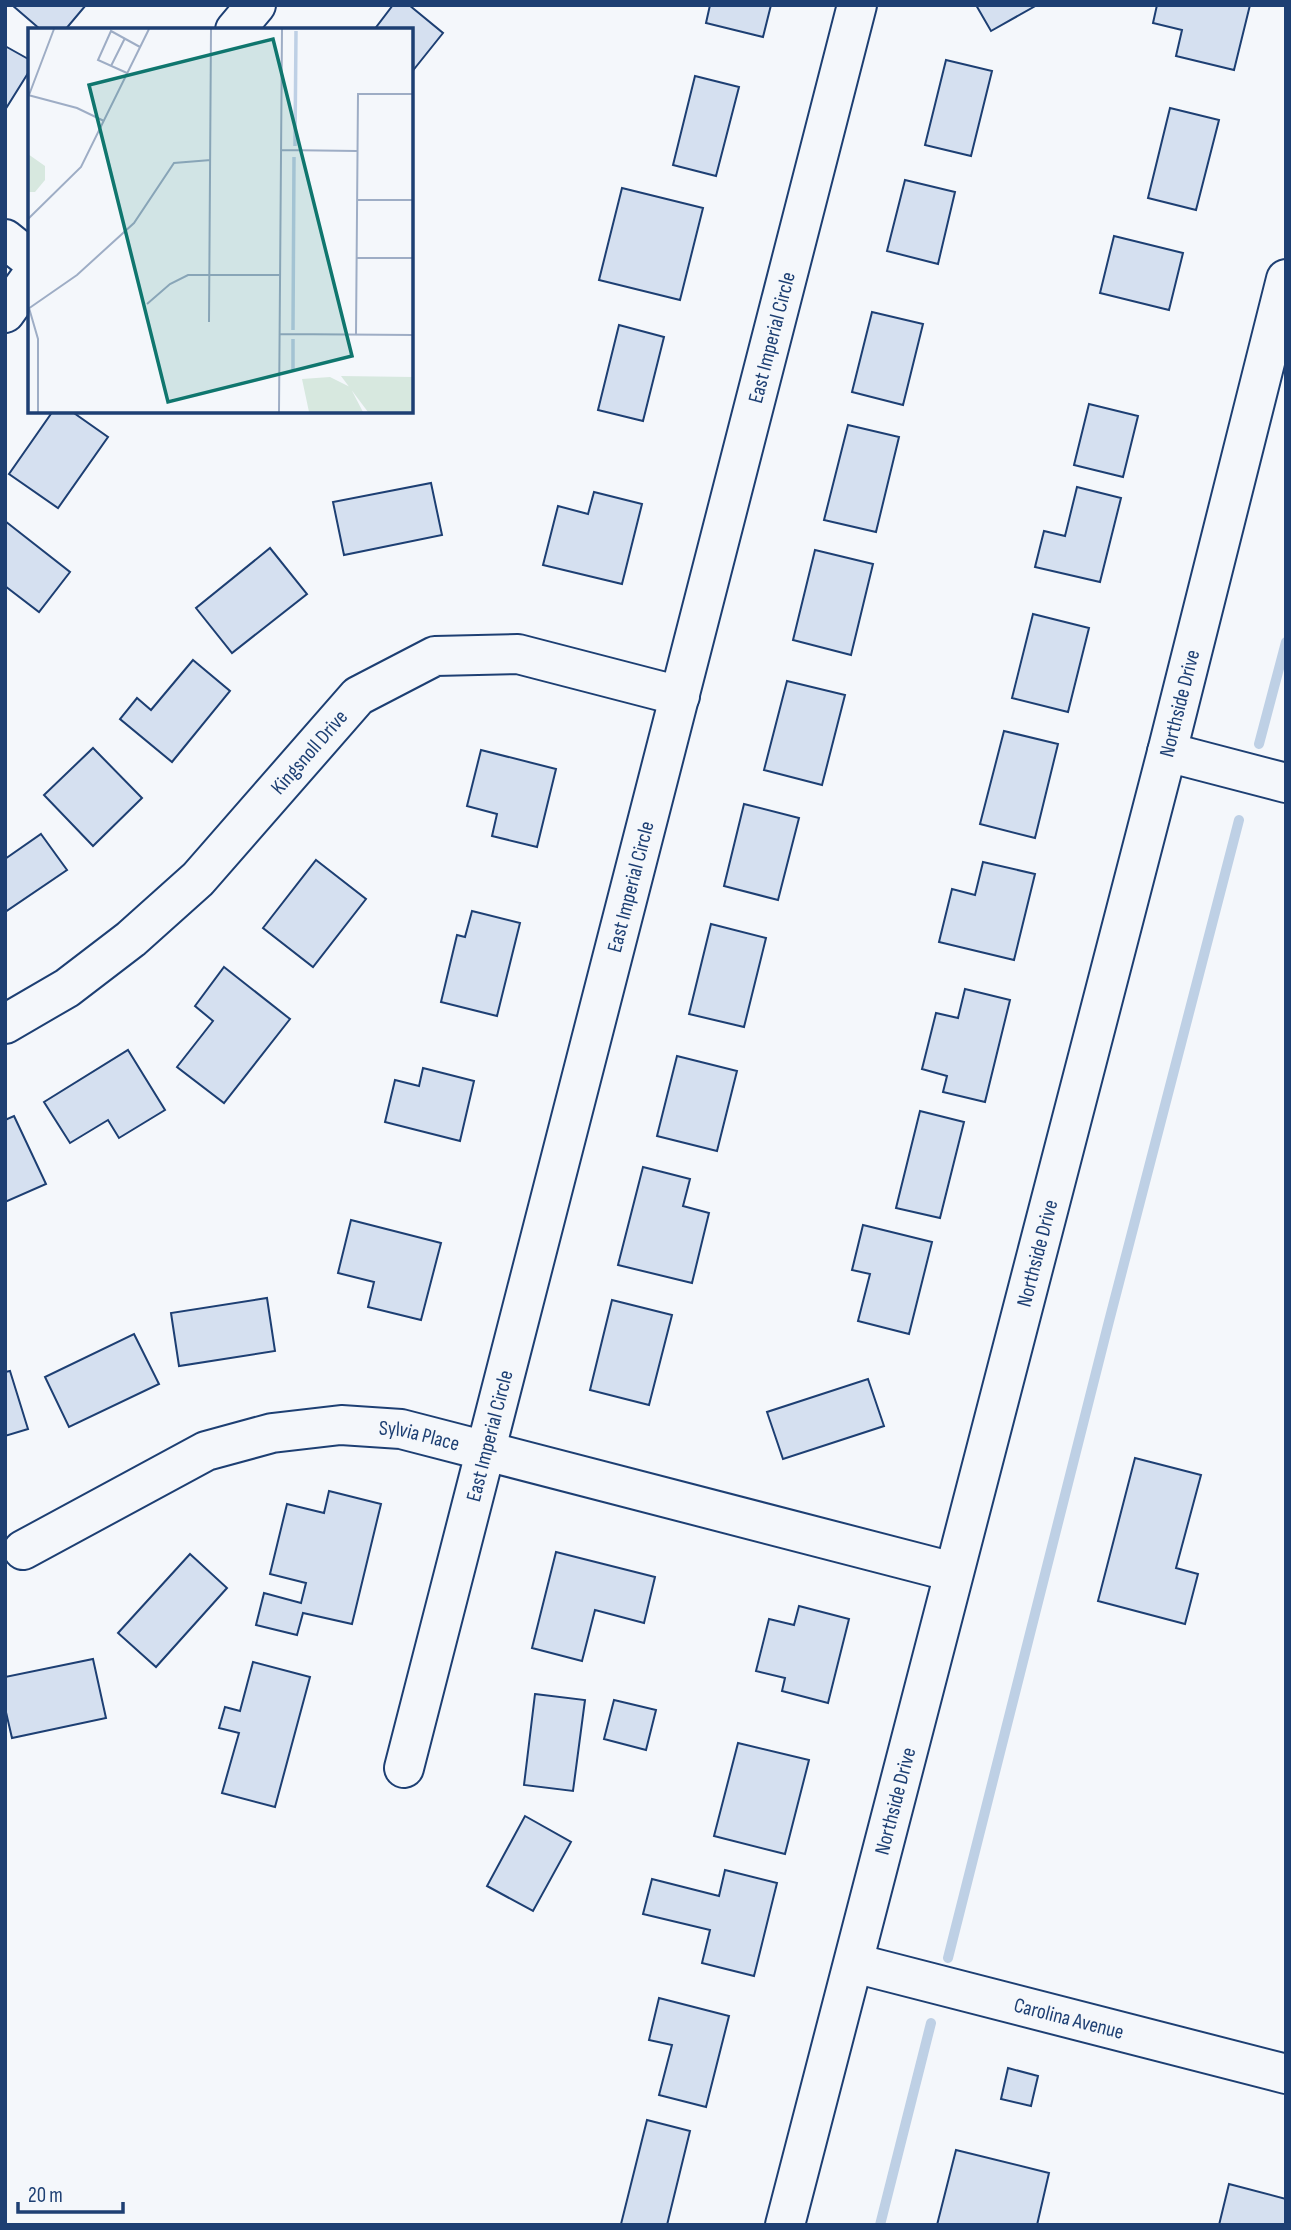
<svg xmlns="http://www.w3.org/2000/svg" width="1291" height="2230" font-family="'Sofia Sans Condensed',sans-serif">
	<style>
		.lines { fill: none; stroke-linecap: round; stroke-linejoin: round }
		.stream { stroke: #bed0e5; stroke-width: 10 }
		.building { fill: #d5e0f0; stroke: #1d3f73; stroke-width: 2 }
		.minor-casing { stroke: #1d3f73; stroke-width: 42 }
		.minor { stroke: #f4f7fb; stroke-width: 38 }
		.labels { text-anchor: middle; stroke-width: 5; stroke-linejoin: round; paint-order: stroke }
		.street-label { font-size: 21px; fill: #1d3f73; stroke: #f4f7fb }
		.inset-river { fill: none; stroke: #bed0e5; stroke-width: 3.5 }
		.inset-road { fill: none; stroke: #9eadc5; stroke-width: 2 }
		.view { fill: #0f766e; fill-opacity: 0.15; stroke: #0f766e; stroke-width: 3.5 }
		.inset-edge { fill: none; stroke: #1d3f73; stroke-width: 3.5 }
	</style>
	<rect width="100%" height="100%" fill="#f4f7fb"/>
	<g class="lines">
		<!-- stream -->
		<g class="stream">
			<polyline points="1259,744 1286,642"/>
			<polyline points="948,1958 1108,1325 1239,820"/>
			<polyline points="880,2225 931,2023"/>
		</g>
	</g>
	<!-- building -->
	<g class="building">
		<polygon points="12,5 86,5 65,30 41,30"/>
		<polygon points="393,5 409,5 443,33 411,73 411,30 374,30"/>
		<polygon points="710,5 771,5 763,37 706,23"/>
		<polygon points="976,5 1037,5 991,31"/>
		<polygon points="1157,5 1250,5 1234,70 1176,56 1182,30 1153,23"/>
		<polygon points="5,46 30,60 30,70 5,110"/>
		<polygon points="946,60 992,71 971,156 925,145"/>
		<polygon points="695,76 739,87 716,176 673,165"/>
		<polygon points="1170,108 1219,120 1196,210 1148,198"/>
		<polygon points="905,180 955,192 938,264 887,251"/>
		<polygon points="622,188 703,208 680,300 599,280"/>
		<polygon points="1114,236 1183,253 1169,310 1100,293"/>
		<polygon points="872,312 923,324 903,405 852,392"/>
		<polygon points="619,325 664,337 643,421 598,410"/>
		<polygon points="1089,404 1138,416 1123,477 1074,465"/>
		<polygon points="53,411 71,411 108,437 58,508 9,474"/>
		<polygon points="848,425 899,437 876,532 824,520"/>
		<polygon points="431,483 442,535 344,555 333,502"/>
		<polygon points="1077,487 1121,498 1100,582 1035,567 1044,531 1065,536"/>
		<polygon points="594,492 642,504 622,584 543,565 558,506 588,514"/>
		<polygon points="5,521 70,572 39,612 5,586"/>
		<polygon points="270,548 307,594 232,653 196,608"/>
		<polygon points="815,550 873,564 851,655 793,640"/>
		<polygon points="1033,614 1089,628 1068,712 1012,698"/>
		<polygon points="193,660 230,691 172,762 120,719 137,698 151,710"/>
		<polygon points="787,681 845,695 822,785 764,770"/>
		<polygon points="1004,731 1058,744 1035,838 980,824"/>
		<polygon points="93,748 142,798 93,846 44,795"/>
		<polygon points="481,750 556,769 537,847 492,836 497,814 467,806"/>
		<polygon points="744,804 799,818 778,900 724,886"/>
		<polygon points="41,834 67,870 5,912 5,859"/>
		<polygon points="316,860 366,899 313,967 263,928"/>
		<polygon points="983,862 1035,874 1014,960 939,942 952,889 975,895"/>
		<polygon points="472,911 520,923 497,1016 441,1002 457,935 465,937"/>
		<polygon points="711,924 766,938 744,1027 689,1014"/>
		<polygon points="224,967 290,1019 224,1103 177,1067 213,1021 195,1006"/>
		<polygon points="965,989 1010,1000 985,1102 943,1092 947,1076 922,1069 936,1013 958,1018"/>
		<polygon points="128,1050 165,1110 119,1138 108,1120 70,1143 44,1102"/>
		<polygon points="677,1056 737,1071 717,1151 657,1136"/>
		<polygon points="423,1068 474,1081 460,1141 385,1122 395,1080 419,1086"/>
		<polygon points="920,1111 964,1122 940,1218 896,1208"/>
		<polygon points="14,1116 46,1184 5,1202 5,1120"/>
		<polygon points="643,1167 690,1179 683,1206 709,1213 692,1283 618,1265"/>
		<polygon points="351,1220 441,1243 421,1320 368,1307 374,1282 338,1273"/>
		<polygon points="863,1225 932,1242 909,1334 858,1321 870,1274 852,1270"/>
		<polygon points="267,1298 275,1351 179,1366 171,1313"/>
		<polygon points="612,1300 672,1315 649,1405 590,1390"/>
		<polygon points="134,1334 159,1384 69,1427 45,1377"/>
		<polygon points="10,1371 28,1429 5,1436 5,1372"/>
		<polygon points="868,1379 884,1426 783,1459 767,1412"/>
		<polygon points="1135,1458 1201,1475 1176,1568 1198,1574 1185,1624 1098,1601"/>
		<polygon points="329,1491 381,1504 352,1624 303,1613 297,1635 256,1625 264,1593 301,1603 306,1583 270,1574 287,1504 324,1513"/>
		<polygon points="556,1552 655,1577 644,1623 595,1610 582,1661 532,1648"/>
		<polygon points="190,1554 227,1588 156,1667 118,1633"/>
		<polygon points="799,1606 849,1619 828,1703 782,1691 785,1678 756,1671 769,1619 794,1625"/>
		<polygon points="93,1659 106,1718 12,1738 5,1708 5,1677"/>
		<polygon points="253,1662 310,1677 275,1807 222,1793 239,1733 219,1728 225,1707 240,1711"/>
		<polygon points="535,1694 585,1700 573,1791 524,1785"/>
		<polygon points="614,1700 656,1710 646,1750 604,1739"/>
		<polygon points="738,1743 809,1760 785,1854 714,1836"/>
		<polygon points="525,1816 571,1842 533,1911 487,1886"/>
		<polygon points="725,1870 777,1883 754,1976 702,1963 710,1930 643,1914 652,1879 719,1896"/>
		<polygon points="659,1998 729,2016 706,2107 659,2095 672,2045 649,2040"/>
		<polygon points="1008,2068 1038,2076 1031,2106 1001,2099"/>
		<polygon points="647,2120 690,2131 667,2225 624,2225 621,2224"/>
		<polygon points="956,2150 1049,2173 1037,2225 937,2225"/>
		<polygon points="1229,2184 1286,2199 1286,2225 1219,2225"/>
	</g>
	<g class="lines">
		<defs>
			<g id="minor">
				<polyline points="235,30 256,5"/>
				<polyline points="5,239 30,259"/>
				<polyline points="5,313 30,278"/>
				<polyline points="1167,752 1286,783"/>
				<path id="s1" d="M5 1024 67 988 131 939 198 879 358 696 435 656 518 654 680 696"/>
				<path id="s2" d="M23 1550 206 1451 272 1433 341 1425 401 1429 953 1572"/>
				<path id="s3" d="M404 1768 857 5"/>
				<path id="s4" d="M854 1963 1286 2074"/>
				<path id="s5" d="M785 2225 1167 752 1286 279"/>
			</g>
		</defs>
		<!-- minor casing -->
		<use href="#minor" class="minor-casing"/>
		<!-- minor -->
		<use href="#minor" class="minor"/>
	</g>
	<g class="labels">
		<!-- street labels -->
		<g class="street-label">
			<text dy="7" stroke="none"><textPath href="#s3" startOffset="1477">East Imperial Circle</textPath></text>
			<text dy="7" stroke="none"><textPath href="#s5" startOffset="1572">Northside Drive</textPath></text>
			<text dy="7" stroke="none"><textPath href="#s1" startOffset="411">Kingsnoll Drive</textPath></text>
			<text dy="7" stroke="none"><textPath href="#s3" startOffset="910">East Imperial Circle</textPath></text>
			<text dy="7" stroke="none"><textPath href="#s5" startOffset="1004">Northside Drive</textPath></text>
			<text dy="7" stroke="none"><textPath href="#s2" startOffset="425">Sylvia Place</textPath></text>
			<text dy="7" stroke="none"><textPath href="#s3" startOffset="343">East Imperial Circle</textPath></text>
			<text dy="7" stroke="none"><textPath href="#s5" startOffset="438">Northside Drive</textPath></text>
			<text dy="7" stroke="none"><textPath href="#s4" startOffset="222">Carolina Avenue</textPath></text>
		</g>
	</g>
	<!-- overview -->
	<g transform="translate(28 28)">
		<rect width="385" height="385" fill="#f4f7fb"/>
		<path d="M0 126 17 138V152L7 164H0ZM313 348 385 349V384H340ZM302 349 322 359 335 384H281L274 351Z" fill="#d7e8df"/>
		<path class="inset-river" d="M267 118 268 3M265 302 266 129M265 342V311"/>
		<path class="inset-road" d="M83 38 97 10M99 45 70 32 83 3 112 19M0 67 49 80 76 93M1 67 26 1M254 122 329 123M329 172H385M0 191 53 139 121 1M328 230H385M119 276 142 256 160 247H252M1 280 10 311V384M0 281 49 247 106 195 146 135 183 132M181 294 183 1M252 306 385 307M328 306 330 66H385M251 384 254 1"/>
		<path class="view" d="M245 11 324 328 140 374 61 57Z"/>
		<rect width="385" height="385" class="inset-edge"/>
	</g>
	<!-- border -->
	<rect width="1291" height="2230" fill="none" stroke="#1d3f73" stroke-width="14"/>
	<!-- scale -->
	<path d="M18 2202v10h105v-10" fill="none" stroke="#1d3f73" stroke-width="3.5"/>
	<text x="28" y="2202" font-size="21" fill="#1d3f73" stroke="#f4f7fb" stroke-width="5" paint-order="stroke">20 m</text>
</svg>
